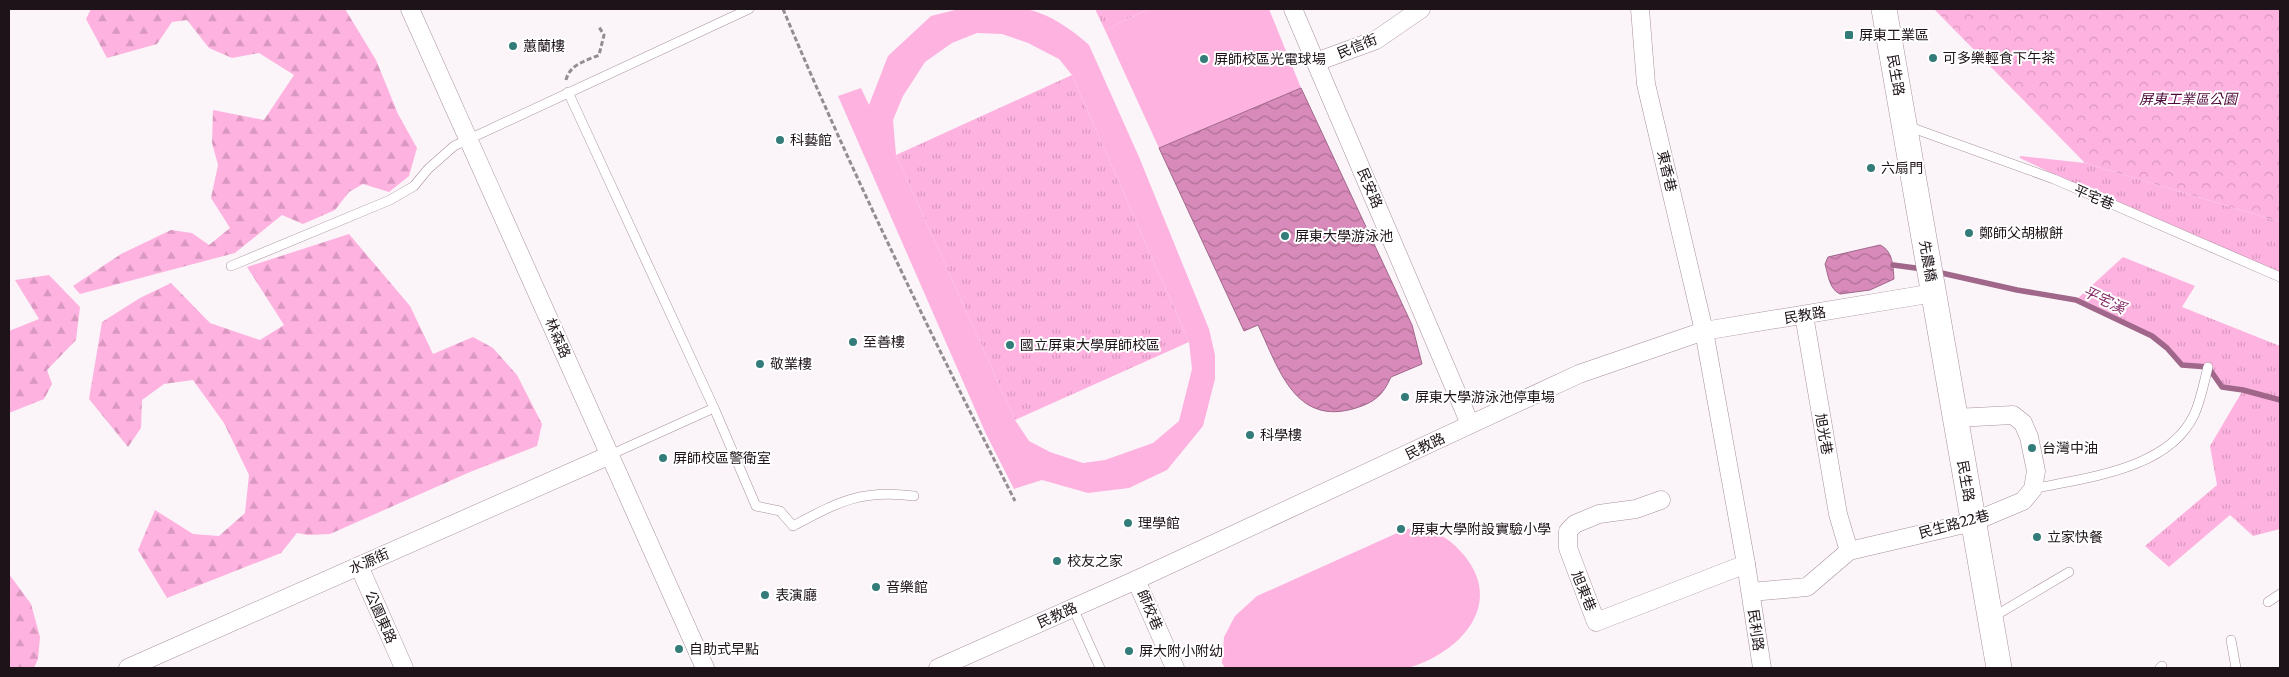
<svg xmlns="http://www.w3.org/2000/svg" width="2289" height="677" font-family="Merriweather,'Noto Sans TC',serif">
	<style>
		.grass { fill: url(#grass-tufts) }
		.forest { fill: url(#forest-firs) }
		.park { fill: url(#park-crowns) }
		.pitch { fill: #feb2e0; fill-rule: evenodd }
		.water { fill: url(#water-waves); stroke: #a0678a }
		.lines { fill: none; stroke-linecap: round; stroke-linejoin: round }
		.stream { stroke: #a0678a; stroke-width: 5.5 }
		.lane-casing { stroke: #a98f9e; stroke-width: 10 }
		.street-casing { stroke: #a98f9e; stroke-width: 19 }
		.secondary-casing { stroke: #a98f9e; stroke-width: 26 }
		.path { stroke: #948c91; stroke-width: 3; stroke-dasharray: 5 2.5; stroke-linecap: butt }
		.lane { stroke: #fff; stroke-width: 9 }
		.street { stroke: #fff; stroke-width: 18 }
		.secondary { stroke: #fff; stroke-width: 25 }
		.poi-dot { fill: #337c7a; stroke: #fff; stroke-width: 2 }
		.labels { text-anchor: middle; stroke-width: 4; stroke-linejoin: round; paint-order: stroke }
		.poi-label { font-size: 14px; fill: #1d1319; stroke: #fff; text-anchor: start }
		.street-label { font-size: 14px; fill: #1d1319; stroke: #fff }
		.park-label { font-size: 14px; font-style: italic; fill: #4e093a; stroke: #fff }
		.water-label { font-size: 15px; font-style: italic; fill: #862d6a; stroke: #fff }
	</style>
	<defs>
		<pattern id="grass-tufts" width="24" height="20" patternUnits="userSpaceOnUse" patternTransform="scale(1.25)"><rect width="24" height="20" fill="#feb2e0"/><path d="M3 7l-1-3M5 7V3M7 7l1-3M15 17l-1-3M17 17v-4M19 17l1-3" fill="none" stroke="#d998c0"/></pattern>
		<pattern id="forest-firs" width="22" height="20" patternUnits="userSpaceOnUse" patternTransform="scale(1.25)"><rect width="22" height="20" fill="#feb2e0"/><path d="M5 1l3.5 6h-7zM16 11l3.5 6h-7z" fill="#d998c0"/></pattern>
		<pattern id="park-crowns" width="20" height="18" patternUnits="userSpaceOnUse" patternTransform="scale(1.25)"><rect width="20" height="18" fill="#feb2e0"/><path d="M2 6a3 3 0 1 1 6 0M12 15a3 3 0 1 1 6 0" fill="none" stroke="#d998c0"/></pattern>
		<pattern id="water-waves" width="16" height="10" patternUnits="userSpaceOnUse" patternTransform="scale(1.25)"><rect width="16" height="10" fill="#d88bba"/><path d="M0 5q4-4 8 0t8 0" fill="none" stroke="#af7096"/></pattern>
	</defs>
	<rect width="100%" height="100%" fill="#fbf5f9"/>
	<!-- grass -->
	<g class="grass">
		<polygon points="1095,9 1149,9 1105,30"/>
		<polygon points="1072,75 1189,342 1015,420 896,155"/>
		<polygon points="2020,156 2085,163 2280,222 2280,282 2020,158"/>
		<path d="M2123 257 2195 286 2182 307 2280 346V529L2253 536 2230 515 2169 567 2145 546 2217 485 2210 446 2243 390 2222 387 2208 367 2182 365C2150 330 2117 320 2076 300Z"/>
	</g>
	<!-- forest -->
	<g class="forest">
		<polygon points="91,9 345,9 376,60 398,114 417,148 409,176 389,192 363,184 349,192 335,210 303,224 282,215 235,253 80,294 73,286 121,254 171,230 192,233 209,245 230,228 211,198 218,165 212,143 213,110 264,120 294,75 259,53 232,58 209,48 187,20 172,22 157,44 107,58 86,19"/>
		<polygon points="349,234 410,306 433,354 473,337 493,348 517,375 542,424 537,446 470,472 330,534 308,535 297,533 281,553 167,598 138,550 155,510 193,534 219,536 245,513 249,475 224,423 193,380 164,384 142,400 141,428 128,447 89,399 102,322 140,298 171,283 210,323 260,340 284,325 247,267"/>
		<polygon points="49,275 80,307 76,340 47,370 52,384 44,399 9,413 9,331 39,319 15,280"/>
		<polygon points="9,574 31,604 40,637 38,659 34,668 9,668"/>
	</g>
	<!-- park -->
	<polygon class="park" points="1934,9 2280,9 2280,222 2085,163"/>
	<!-- pitch -->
	<g class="pitch">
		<path d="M959 9C978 9 1009 5 1026 9 1050 14 1071 29 1089 45L1139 157 1209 329 1215 355V379L1203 426 1167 470 1129 488 1088 493 1042 480 1014 489 986 434 838 96 861 88 869 105 888 56 931 16ZM977 33 1002 34 1028 43 1059 59 1072 75 1189 342 1192 369 1179 421 1153 443 1105 460 1083 463 1050 452 1029 441 1015 420 896 155 893 120 903 96 925 62 952 43Z"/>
		<polygon points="1149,9 1269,9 1301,88 1159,148 1105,30"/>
		<path d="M1406 529C1431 529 1446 534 1463 554 1505 603 1462 651 1411 667 1400 671 1375 668 1362 668 1316 668 1270 668 1225 668L1222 663 1224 637 1235 616 1257 596Z"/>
	</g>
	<!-- water -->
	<g class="water">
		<path d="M1301 88 1412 325 1422 364 1391 377C1383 395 1375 402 1356 408 1295 427 1279 369 1258 325L1244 331 1159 148Z"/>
		<path d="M1880 245C1893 251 1893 266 1894 279L1870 290 1840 294C1829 289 1828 274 1825 264L1828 257Z"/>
	</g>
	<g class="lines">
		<!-- stream -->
		<g class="stream">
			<polyline points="1893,265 1923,269"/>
			<polyline points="1937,272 2017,290 2076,300 2152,336 2167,348 2182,365 2208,367 2222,387 2243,390 2280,400"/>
		</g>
		<defs>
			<g id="lane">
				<path d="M568 92 714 408 756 506 780 511 793 526C838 502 861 489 914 496"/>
				<polyline points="1907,126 2054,179 2280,277"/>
				<polyline points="231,266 390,200 414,186 428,169 454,146 749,9"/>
				<polyline points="610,455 714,408"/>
				<path d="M2033 489C2086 477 2168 470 2194 415 2201 400 2204 382 2208 367"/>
				<polyline points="2268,602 2280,594"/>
				<polyline points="1073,608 1100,668"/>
				<polyline points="1993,617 2069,572"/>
				<polyline points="2231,640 2236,668"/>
				<polyline points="2160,668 2162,666"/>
			</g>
			<g id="street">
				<polyline points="410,9 705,668"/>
				<polyline points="1293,9 1470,424"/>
				<polyline points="1640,9 1646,84 1704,331 1746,564 1762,668"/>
				<polyline points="1316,62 1376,40 1421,9"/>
				<polyline points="1804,315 1838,514 1849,551"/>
				<polyline points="1661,500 1636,509 1599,514 1575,524 1568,531 1568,548 1596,622 1746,564"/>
				<polyline points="359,566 404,668"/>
				<polyline points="1136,580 1175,668"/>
				<polyline points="1751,592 1807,587 1849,551 1973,522 2023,501 2033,489 2036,471 2029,437 2023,423 2013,415 1955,418"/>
				<polyline points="128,668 610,455"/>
				<polyline points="938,668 1136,580 1579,374 1704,331 1934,293"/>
			</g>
			<polyline id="secondary" points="1884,9 1999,668"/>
		</defs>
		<!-- lane casing -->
		<use href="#lane" class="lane-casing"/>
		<!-- street casing -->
		<use href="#street" class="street-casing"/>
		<!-- secondary casing -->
		<use href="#secondary" class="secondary-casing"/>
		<!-- path -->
		<g class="path">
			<path d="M783 9C853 176 933 339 1015 501"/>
			<path d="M566 80C570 64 586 61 599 55L604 35 599 27"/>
		</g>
		<!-- lane -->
		<use href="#lane" class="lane"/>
		<!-- street -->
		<use href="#street" class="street"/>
		<!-- secondary -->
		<use href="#secondary" class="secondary"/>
	</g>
	<!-- markers -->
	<g class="poi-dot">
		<rect x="1844" y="30" width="10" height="10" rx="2.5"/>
		<circle cx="513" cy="46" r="5"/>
		<circle cx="1933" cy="58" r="5"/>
		<circle cx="1204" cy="59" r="5"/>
		<circle cx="780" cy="140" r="5"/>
		<circle cx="1871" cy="168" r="5"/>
		<circle cx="1969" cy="233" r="5"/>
		<circle cx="1285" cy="236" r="5"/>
		<circle cx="853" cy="342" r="5"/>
		<circle cx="1010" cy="345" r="5"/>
		<circle cx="760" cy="364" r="5"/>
		<circle cx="1405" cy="397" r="5"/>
		<circle cx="1250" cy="435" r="5"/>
		<circle cx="2032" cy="448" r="5"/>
		<circle cx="663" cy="458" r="5"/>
		<circle cx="1128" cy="523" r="5"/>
		<circle cx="1401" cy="529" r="5"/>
		<circle cx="2037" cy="537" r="5"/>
		<circle cx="1057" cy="561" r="5"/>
		<circle cx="876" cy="587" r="5"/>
		<circle cx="765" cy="595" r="5"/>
		<circle cx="679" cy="649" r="5"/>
		<circle cx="1129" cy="651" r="5"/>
	</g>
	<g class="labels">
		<!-- poi labels -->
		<g class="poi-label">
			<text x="1859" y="40">屏東工業區</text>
			<text x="523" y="51">蕙蘭樓</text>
			<text x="1943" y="63">可多樂輕食下午茶</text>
			<text x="1214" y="64">屏師校區光電球場</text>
			<text x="790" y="145">科藝館</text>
			<text x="1881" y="173">六扇門</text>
			<text x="1979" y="238">鄭師父胡椒餅</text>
			<text x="1295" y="241">屏東大學游泳池</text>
			<text x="863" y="347">至善樓</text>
			<text x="1020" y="350">國立屏東大學屏師校區</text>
			<text x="770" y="369">敬業樓</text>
			<text x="1415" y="402">屏東大學游泳池停車場</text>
			<text x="1260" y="440">科學樓</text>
			<text x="2042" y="453">台灣中油</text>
			<text x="673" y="463">屏師校區警衛室</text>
			<text x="1138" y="528">理學館</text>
			<text x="1411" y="534">屏東大學附設實驗小學</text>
			<text x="2047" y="542">立家快餐</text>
			<text x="1067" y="566">校友之家</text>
			<text x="886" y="592">音樂館</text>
			<text x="775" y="600">表演廳</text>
			<text x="689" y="654">自助式早點</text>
			<text x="1139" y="656">屏大附小附幼</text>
		</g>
		<!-- street labels -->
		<g class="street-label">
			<text transform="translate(1357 46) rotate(-22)" y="5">民信街</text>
			<text transform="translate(1896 75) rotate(80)" y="5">民生路</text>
			<text transform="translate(1667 171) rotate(77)" y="5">東香巷</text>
			<text transform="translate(1370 188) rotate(67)" y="5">民安路</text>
			<text transform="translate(2094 197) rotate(23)" y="5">平宅巷</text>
			<text transform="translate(1928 261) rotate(80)" y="5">先農橋</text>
			<text transform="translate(1805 315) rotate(-9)" y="5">民教路</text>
			<text transform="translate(558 338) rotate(66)" y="5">林森路</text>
			<text transform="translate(1824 434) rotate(80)" y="5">旭光巷</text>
			<text transform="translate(1425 446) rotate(-26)" y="5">民教路</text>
			<text transform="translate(1966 481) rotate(80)" y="5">民生路</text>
			<text transform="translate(1954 524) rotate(-15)" y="5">民生路22巷</text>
			<text transform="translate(369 561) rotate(-24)" y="5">水源街</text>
			<text transform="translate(1584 591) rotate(68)" y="5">旭東巷</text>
			<text transform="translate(1150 610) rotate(67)" y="5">師校巷</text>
			<text transform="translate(1057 615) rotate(-24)" y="5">民教路</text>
			<text transform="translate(381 617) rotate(66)" y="5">公園東路</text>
			<text transform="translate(1756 630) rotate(82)" y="5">民利路</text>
		</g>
		<!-- park labels -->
		<g class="park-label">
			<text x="2188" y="104">屏東工業區公園</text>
		</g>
		<!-- water labels -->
		<g class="water-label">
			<text transform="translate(2104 300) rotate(25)" y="5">平宅溪</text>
		</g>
	</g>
	<!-- border -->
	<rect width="2289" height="677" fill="none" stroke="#1d1319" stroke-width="20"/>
</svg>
